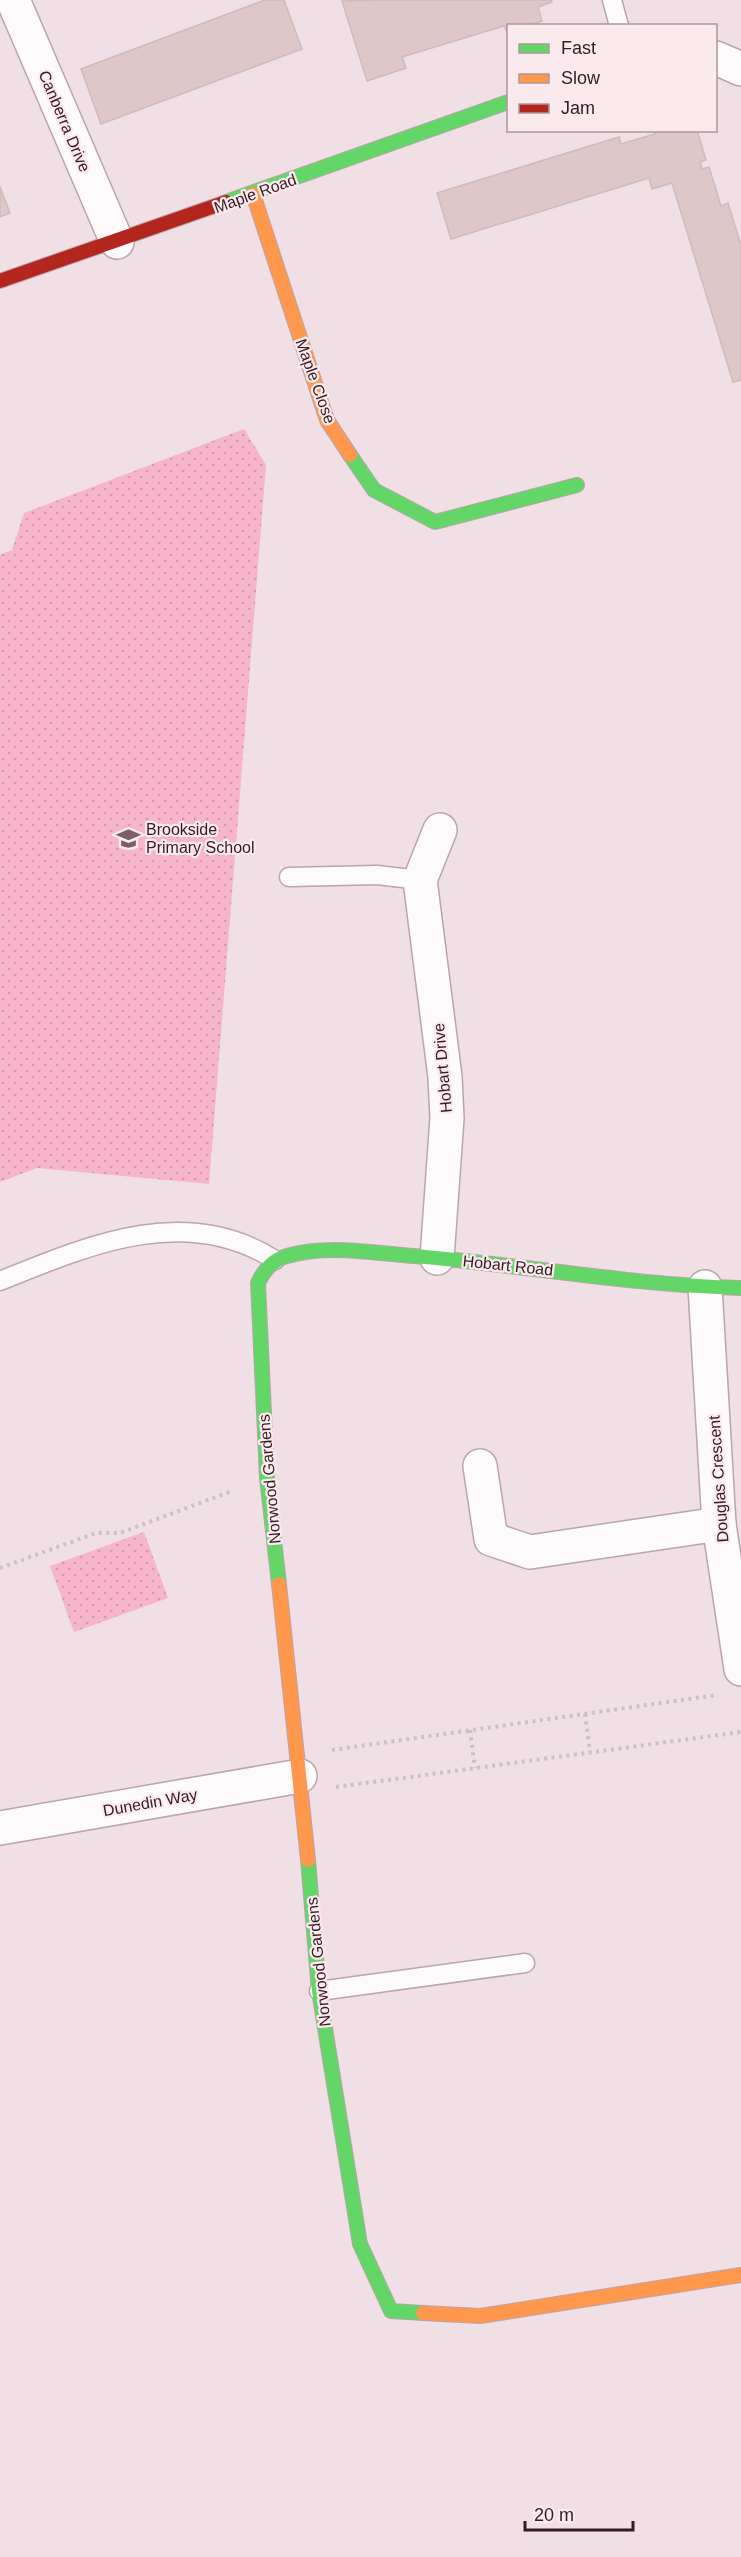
<svg xmlns="http://www.w3.org/2000/svg" width="741" height="2557" font-family="Helvetica,sans-serif">
	<style>
		.park { fill: url(#park-dots) }
		.building { fill: #ddc7c9; stroke: #d1babd; stroke-width: 1.5 }
		.lines { fill: none; stroke-linecap: round; stroke-linejoin: round }
		.lane-casing { stroke: #baa5ab; stroke-width: 21 }
		.street-casing { stroke: #baa5ab; stroke-width: 36 }
		.fast-casing { stroke: #baa5ab; stroke-width: 16 }
		.slow-casing { stroke: #baa5ab; stroke-width: 16 }
		.jam-casing { stroke: #baa5ab; stroke-width: 16 }
		.path { stroke: #cac1c3; stroke-width: 4; stroke-dasharray: 3 4.5; stroke-linecap: butt }
		.lane { stroke: #fdfafb; stroke-width: 18 }
		.street { stroke: #fdfafb; stroke-width: 33 }
		.fast { stroke: #63d668; stroke-width: 14 }
		.slow { stroke: #ff974d; stroke-width: 14 }
		.jam { stroke: #b3261e; stroke-width: 14 }
		.labels { text-anchor: middle; stroke-width: 4.5; stroke-linejoin: round; paint-order: stroke }
		.street-label { font-size: 16px; fill: #371b24; stroke: #faeaee }
		.poi-label { font-size: 16px; fill: #371b24; stroke: #faeaee; text-anchor: start }
	</style>
	<defs>
		<pattern id="park-dots" width="8" height="8" patternUnits="userSpaceOnUse" patternTransform="scale(1.5)"><rect width="8" height="8" fill="#f7b5cb"/><path d="M2 2h.1M6 6h.1" fill="none" stroke="#d49bae" stroke-width="1.8" stroke-linecap="round"/></pattern>
	</defs>
	<rect width="100%" height="100%" fill="#f0dfe4"/>
	<!-- park -->
	<g class="park">
		<polygon points="244,429 266,465 209,1184 37,1168 0,1182 0,555 12,550 24,513"/>
		<polygon points="144,1532 168,1598 74,1632 50,1566"/>
	</g>
	<!-- building -->
	<g class="building">
		<polygon points="265,0 284,0 302,49 101,124 81,69"/>
		<polygon points="376,0 551,0 552,2 538,7 542,21 529,26 508,26 507,32 504,26 402,57 406,68 367,81 342,1"/>
		<polygon points="654,130 697,130 706,160 700,162 702,169 709,167 721,206 728,203 741,245 741,380 733,382 672,183 652,189 649,178 451,239 437,193 619,137 621,144 655,134"/>
		<polygon points="0,187 10,213 0,217"/>
	</g>
	<g class="lines">
		<defs>
			<g id="lane">
				<polyline points="612,0 619,26"/>
				<polyline points="289,877 377,875 420,880"/>
				<path d="M0 1281C89 1245 186 1203 275 1260"/>
				<polyline points="319,1991 525,1963"/>
			</g>
			<g id="street">
				<polyline points="13,0 117,242"/>
				<polyline points="716,58 741,69"/>
				<polyline points="437,1258 447,1118 445,1077 420,880 440,830"/>
				<polyline points="705,1287 719,1524 741,1669"/>
				<polyline points="480,1466 491,1539 530,1552 719,1524"/>
				<polyline points="0,1828 300,1776"/>
			</g>
			<g id="fast">
				<polyline points="226,202 508,102"/>
				<polyline points="350,455 374,490 435,522 577,485"/>
				<path d="M279 1584 267 1478 258 1283C264 1270 272 1260 287 1256 328 1244 372 1253 414 1256 523 1265 632 1285 741 1288"/>
				<polyline points="308,1860 319,1991 360,2244 391,2311 423,2313"/>
			</g>
			<g id="slow">
				<polyline points="253,194 327,420 350,455"/>
				<polyline points="279,1584 308,1860"/>
				<polyline points="423,2313 480,2316 741,2275"/>
			</g>
			<polyline id="jam" points="0,281 226,202"/>
		</defs>
		<!-- lane casing -->
		<use href="#lane" class="lane-casing"/>
		<!-- street casing -->
		<use href="#street" class="street-casing"/>
		<!-- fast casing -->
		<use href="#fast" class="fast-casing"/>
		<!-- slow casing -->
		<use href="#slow" class="slow-casing"/>
		<!-- jam casing -->
		<use href="#jam" class="jam-casing"/>
		<!-- path -->
		<g class="path">
			<polyline points="0,1568 96,1533 120,1533 232,1491"/>
			<polyline points="585,1714 590,1752"/>
			<polyline points="470,1730 475,1768"/>
			<polyline points="332,1750 717,1695"/>
			<polyline points="336,1787 741,1732"/>
		</g>
		<!-- lane -->
		<use href="#lane" class="lane"/>
		<!-- street -->
		<use href="#street" class="street"/>
		<!-- fast -->
		<use href="#fast" class="fast"/>
		<!-- slow -->
		<use href="#slow" class="slow"/>
		<!-- jam -->
		<use href="#jam" class="jam"/>
	</g>
	<!-- icons -->
	<defs>
		<symbol id="school-bare" viewBox="-9 -9 18 18"><path d="M0-5L7-2L0 1L-7-2ZM-4 1L0 2.5L4 1V4Q0 6-4 4Z" fill="#786067" stroke="#faeaee" stroke-width="2.5" paint-order="stroke"/></symbol>
	</defs>
	<g fill-rule="evenodd">
		<use href="#school-bare" x="112" y="822" width="33" height="33"/>
	</g>
	<g class="labels">
		<!-- street labels -->
		<g class="street-label">
			<text transform="translate(65 121) rotate(67)" y="6">Canberra Drive</text>
			<text transform="translate(255 193) rotate(-20)" y="6">Maple Road</text>
			<text transform="translate(316 381) rotate(70)" y="6">Maple Close</text>
			<text transform="translate(442 1068) rotate(-95)" y="6">Hobart Drive</text>
			<text transform="translate(508 1265) rotate(6)" y="6">Hobart Road</text>
			<text transform="translate(269 1479) rotate(-95)" y="6">Norwood Gardens</text>
			<text transform="translate(718 1479) rotate(-94)" y="6">Douglas Crescent</text>
			<text transform="translate(150 1802) rotate(-10)" y="6">Dunedin Way</text>
			<text transform="translate(318 1962) rotate(-96)" y="6">Norwood Gardens</text>
		</g>
		<!-- poi labels -->
		<g class="poi-label">
			<text x="146" y="835">Brookside<tspan x="146" dy="18">Primary School</tspan></text>
		</g>
	</g>
	<!-- legend -->
	<rect x="507" y="24" width="210" height="108" fill="#faeaee" stroke="#ac979d" stroke-width="1.5"/>
	<rect x="519" y="44" width="30" height="9" fill="#63d668" stroke="#ac979d" stroke-width="1.5"/>
	<text x="561" y="54" font-size="18" fill="#371b24">Fast</text>
	<rect x="519" y="74" width="30" height="9" fill="#ff974d" stroke="#ac979d" stroke-width="1.5"/>
	<text x="561" y="84" font-size="18" fill="#371b24">Slow</text>
	<rect x="519" y="104" width="30" height="9" fill="#b3261e" stroke="#ac979d" stroke-width="1.5"/>
	<text x="561" y="114" font-size="18" fill="#371b24">Jam</text>
	<!-- scale -->
	<path d="M525 2521v9h108v-9" fill="none" stroke="#371b24" stroke-width="3"/>
	<text x="534" y="2521" font-size="18" fill="#371b24" stroke="#faeaee" stroke-width="4.5" paint-order="stroke">20 m</text>
</svg>
